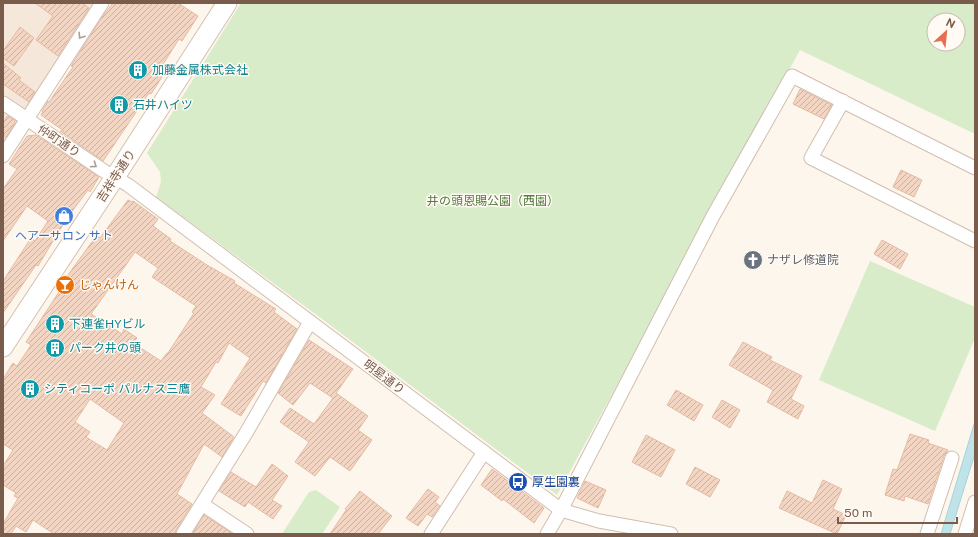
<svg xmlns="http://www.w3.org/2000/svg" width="978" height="537" font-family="'Public Sans','Noto Sans JP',sans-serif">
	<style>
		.residential { fill: #f5e8da }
		.park { fill: #d8ecc9; fill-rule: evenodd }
		.water { fill: #bfe3e8; stroke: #a5d3da }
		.building { fill: url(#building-hatch); stroke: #e6bba3; fill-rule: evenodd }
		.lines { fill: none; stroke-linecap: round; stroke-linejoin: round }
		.minor-casing { stroke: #d1beb0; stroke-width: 15 }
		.secondary-casing { stroke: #d6c0b0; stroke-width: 21 }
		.minor { stroke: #fff; stroke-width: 13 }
		.secondary { stroke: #fff; stroke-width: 19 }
		.oneway { stroke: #af9d94 }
		.labels { text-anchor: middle; stroke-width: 3; stroke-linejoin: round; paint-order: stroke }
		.culture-label { font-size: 12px; fill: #0d838f; stroke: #fffaf3; text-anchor: start }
		.street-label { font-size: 12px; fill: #7a5c4d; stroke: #fffaf3 }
		.park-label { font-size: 12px; fill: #537a41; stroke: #fffaf3 }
		.shop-label { font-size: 12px; fill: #366cbe; stroke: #fffaf3 }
		.worship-label { font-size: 12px; fill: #5b616d; stroke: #fffaf3; text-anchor: start }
		.food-label { font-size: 12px; fill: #c56008; stroke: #fffaf3; text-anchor: start }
		.transit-label { font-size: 12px; fill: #164399; stroke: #fffaf3; text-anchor: start }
	</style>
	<defs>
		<pattern id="building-hatch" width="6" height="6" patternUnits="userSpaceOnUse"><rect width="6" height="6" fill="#f3d5c3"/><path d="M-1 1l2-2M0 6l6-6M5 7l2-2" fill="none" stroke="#cab0a1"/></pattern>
	</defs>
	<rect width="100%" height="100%" fill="#fdf6ec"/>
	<!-- residential -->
	<polygon class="residential" points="3,3 97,3 3,147"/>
	<!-- park -->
	<g class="park">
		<path d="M241 3H975V134L800 50 557 495 314 313 156 197 161 182 160 172 147 153ZM934 20H958V44H934Z"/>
		<polygon points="870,261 975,307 975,338 935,431 819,380"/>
		<polygon points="316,490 340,507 322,534 282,534 309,492"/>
	</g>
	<!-- water -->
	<polygon class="water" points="975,421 975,454 972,463 950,534 941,534"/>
	<!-- building -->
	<g class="building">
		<polygon points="35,3 82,3 89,8 58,56 36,40 53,16"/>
		<polygon points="113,3 178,3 198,16 182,41 179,39 157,74 162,77 151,94 149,93 103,161 60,131 64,131 41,115 43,112 42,111 48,101 49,102 73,67 71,66 102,17"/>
		<polygon points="20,27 34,38 14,66 3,58 3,51"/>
		<polygon points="3,63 21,78 19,80 35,92 29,102 3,84"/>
		<polygon points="800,89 832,105 824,119 793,104"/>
		<polygon points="7,116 15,120 15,123 6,137 3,135 3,124"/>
		<polygon points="36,135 99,177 90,192 88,190 73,210 59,231 38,266 36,265 3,313 3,281 31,238 35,241 48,221 27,206 3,241 3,189 17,169 9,164 27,136"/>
		<polygon points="901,170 922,180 914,197 893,187"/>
		<path d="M128 200 132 202 133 201 158 219 153 226 171 239 170 241 207 265 235 281 234 283 276 309 274 312 297 329 266 383 263 381 241 416 221 404 250 358 229 343 218 363 216 362 201 387 215 395 202 413 234 437 222 457 204 444 177 494 192 504 176 530 175 534H54L33 520 26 532 16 526 11 534H3V524L18 498 14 496 16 493 3 485V466L13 450 3 444V379L13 363 17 366 31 345 26 342 59 292 57 290 97 235 100 238ZM135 252 158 268 152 277 196 306 192 312 194 313 168 353H167L161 361 133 343 137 338 124 329 122 334 91 314ZM90 399 124 423 107 450 86 437 90 432 75 422Z"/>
		<polygon points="882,240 908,254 900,269 874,254"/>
		<polygon points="309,340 353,369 336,393 368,416 358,430 372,440 350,471 330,457 315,476 295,462 309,442 280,422 290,408 314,424 333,398 310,383 293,405 278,393"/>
		<polygon points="743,342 772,357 770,360 802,376 791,399 804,406 798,419 767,402 773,390 729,365"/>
		<polygon points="676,390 703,405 694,421 667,405"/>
		<polygon points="722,400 740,410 730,428 712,417"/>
		<polygon points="910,434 929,440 928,443 948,450 944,456 928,504 905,496 904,501 885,495 893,469 897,470"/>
		<polygon points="646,435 675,450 661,477 632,462"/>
		<polygon points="272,464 288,476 272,500 282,506 273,519 248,502 245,507 219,491 231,472 256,487"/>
		<polygon points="695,467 720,480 710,497 686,484"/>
		<polygon points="492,469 544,508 534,523 503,499 502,501 481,485"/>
		<polygon points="823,480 842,489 833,509 846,515 837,534 779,508 787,491 812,503"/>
		<polygon points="585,481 606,490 598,508 577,498"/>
		<polygon points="428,489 439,497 435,502 440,506 432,517 427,514 418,526 406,518"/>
		<polygon points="360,491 392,516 378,534 330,534 346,510 345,509"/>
		<polygon points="204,515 233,534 195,534 193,533"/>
	</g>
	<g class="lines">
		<defs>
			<g id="minor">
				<polyline points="843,101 811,158 975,241"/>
				<polyline points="3,103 104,171 128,185 561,510 599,521 671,534"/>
				<polyline points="3,156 102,3"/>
				<polyline points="202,504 247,534"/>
				<polyline points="183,534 246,433 310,322"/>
				<polyline points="431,534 484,452"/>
				<polyline points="547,534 561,510 713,216 792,76 975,168"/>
				<polyline points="927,534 952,458"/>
				<polyline points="965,534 975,502"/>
			</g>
			<polyline id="secondary" points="3,347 115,177 227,3"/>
		</defs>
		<!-- minor casing -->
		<use href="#minor" class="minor-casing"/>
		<!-- secondary casing -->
		<use href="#secondary" class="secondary-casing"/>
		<!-- minor -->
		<use href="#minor" class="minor"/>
		<!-- secondary -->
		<use href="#secondary" class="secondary"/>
	</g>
	<!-- one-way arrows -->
	<defs><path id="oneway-chevron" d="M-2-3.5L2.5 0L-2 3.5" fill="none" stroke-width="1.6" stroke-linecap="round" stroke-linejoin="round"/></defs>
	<g class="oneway">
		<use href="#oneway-chevron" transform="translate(81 36) rotate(123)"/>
		<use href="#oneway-chevron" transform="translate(94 165) rotate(34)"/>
	</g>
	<!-- icons -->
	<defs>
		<symbol id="building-disc" viewBox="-11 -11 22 22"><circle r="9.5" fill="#0f9aa8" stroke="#fffaf3"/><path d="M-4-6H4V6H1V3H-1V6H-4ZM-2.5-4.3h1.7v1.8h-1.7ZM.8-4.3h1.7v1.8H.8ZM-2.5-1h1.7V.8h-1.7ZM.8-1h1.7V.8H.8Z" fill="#fff"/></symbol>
		<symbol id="shop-disc" viewBox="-11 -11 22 22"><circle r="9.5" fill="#3f7fe0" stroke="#fffaf3"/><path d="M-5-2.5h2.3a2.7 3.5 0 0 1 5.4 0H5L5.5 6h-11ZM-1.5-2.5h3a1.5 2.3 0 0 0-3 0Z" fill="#fff"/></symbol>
		<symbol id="church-disc" viewBox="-11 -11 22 22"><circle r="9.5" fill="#6b7280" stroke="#fffaf3"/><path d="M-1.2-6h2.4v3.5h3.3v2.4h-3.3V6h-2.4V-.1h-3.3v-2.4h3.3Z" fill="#fff"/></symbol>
		<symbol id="bar-disc" viewBox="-11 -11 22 22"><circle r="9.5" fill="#e8710a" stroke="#fffaf3"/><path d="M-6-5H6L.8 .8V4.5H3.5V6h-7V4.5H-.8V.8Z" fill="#fff"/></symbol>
		<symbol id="bus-disc" viewBox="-11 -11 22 22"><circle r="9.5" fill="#1a4fb4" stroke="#fffaf3"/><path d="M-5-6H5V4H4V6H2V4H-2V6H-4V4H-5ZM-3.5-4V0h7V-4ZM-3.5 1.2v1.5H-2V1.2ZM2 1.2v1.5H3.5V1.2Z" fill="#fff"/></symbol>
	</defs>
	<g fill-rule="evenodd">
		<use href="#building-disc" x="127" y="59" width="22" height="22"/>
		<use href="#building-disc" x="108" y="94" width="22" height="22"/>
		<use href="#shop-disc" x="53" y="205" width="22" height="22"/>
		<use href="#church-disc" x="742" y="249" width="22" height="22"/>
		<use href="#bar-disc" x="54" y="274" width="22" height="22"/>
		<use href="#building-disc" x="44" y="313" width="22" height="22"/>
		<use href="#building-disc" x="44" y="337" width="22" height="22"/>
		<use href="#building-disc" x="19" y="378" width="22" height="22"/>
		<use href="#bus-disc" x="507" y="471" width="22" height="22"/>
	</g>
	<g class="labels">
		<!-- culture labels -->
		<g class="culture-label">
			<text x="152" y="74">加藤金属株式会社</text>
			<text x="133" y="109">石井ハイツ</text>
			<text x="69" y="328">下連雀HYビル</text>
			<text x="69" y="352">パーク井の頭</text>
			<text x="44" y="393">シティコーポ パルナス三鷹</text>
		</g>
		<!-- street labels -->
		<g class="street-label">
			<text transform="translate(59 141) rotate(34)" y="4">仲町通り</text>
			<text transform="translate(116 176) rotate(-57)" y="4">吉祥寺通り</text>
			<text transform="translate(384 377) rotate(37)" y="4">明星通り</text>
		</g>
		<!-- park labels -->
		<g class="park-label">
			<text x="493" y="205">井の頭恩賜公園（西園）</text>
		</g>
		<!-- shop labels -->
		<g class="shop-label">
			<text x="64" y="240">ヘアーサロン サト</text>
		</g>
		<!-- worship labels -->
		<g class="worship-label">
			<text x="767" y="264">ナザレ修道院</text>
		</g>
		<!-- food labels -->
		<g class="food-label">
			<text x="79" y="289">じゃんけん</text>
		</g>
		<!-- transit labels -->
		<g class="transit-label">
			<text x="532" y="486">厚生園裏</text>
		</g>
	</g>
	<!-- border -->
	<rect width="978" height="537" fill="none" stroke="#7a5c4d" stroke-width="8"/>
	<!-- north arrow -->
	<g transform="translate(946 32) rotate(27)"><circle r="19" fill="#fffaf3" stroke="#cabbb1"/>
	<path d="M0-3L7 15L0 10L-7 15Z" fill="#e76f51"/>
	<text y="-6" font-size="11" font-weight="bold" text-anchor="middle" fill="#7a5c4d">N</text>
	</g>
	<!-- scale -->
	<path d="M838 517v6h119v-6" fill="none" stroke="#7a5c4d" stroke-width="2"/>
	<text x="844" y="517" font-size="12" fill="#7a5c4d" stroke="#fffaf3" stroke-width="3" paint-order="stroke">50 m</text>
</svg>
